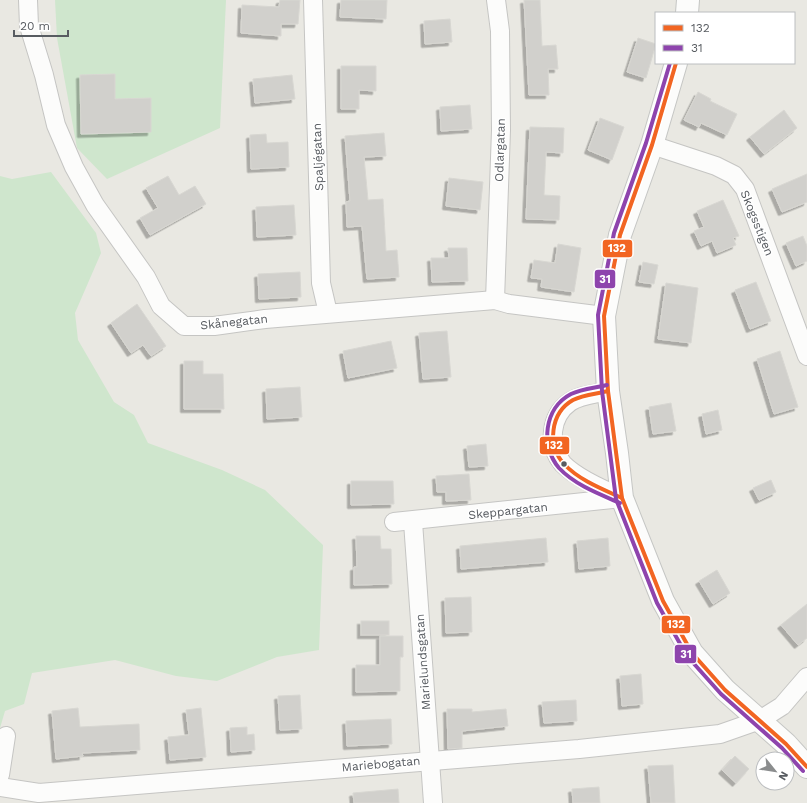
<svg xmlns="http://www.w3.org/2000/svg" width="807" height="803" font-family="'Work Sans',sans-serif">
	<style>
		.green { fill: #cfe6cd }
		.building { fill: #d1d0cc; stroke: #d8d7d2; filter: url(#shadow) }
		.lines { fill: none; stroke-linecap: round; stroke-linejoin: round }
		.street-casing { stroke: #c5c5c3; stroke-width: 20 }
		.secondary-casing { stroke: #c5c6c4; stroke-width: 24 }
		.street { stroke: #fcfcfb; stroke-width: 18 }
		.secondary { stroke: #fcfcfb; stroke-width: 22 }
		.bus-1-casing { stroke: #fff; stroke-width: 7 }
		.bus-2-casing { stroke: #fff; stroke-width: 7 }
		.bus-1 { stroke: #f26522; stroke-width: 4 }
		.bus-2 { stroke: #8e44ad; stroke-width: 4 }
		.bus-dot { fill: #585c61; stroke: #fff; stroke-width: 1.5 }
		.labels { text-anchor: middle; stroke-width: 3; stroke-linejoin: round; paint-order: stroke }
		.street-label { font-size: 12px; fill: #585c61; stroke: #fff }
		.line-badge { stroke: #fff; stroke-width: 1.5 }
		.badge-label { font-size: 11px; text-anchor: middle; font-weight: bold; fill: #fff }
	</style>
	<defs>
		<filter id="shadow"><feDropShadow dx="-3.5" dy="3.5" stdDeviation="0" flood-color="#0004"/></filter>
	</defs>
	<rect width="100%" height="100%" fill="#e9e8e2"/>
	<!-- green -->
	<g class="green">
		<polygon points="55,0 226,0 220,128 107,179 77,148 57,38"/>
		<polygon points="51,172 96,233 101,253 75,313 78,340 114,402 134,415 148,443 222,470 265,490 323,545 319,650 277,657 217,681 176,676 115,660 32,673 24,704 5,711 0,728 0,176 12,179"/>
	</g>
	<!-- building -->
	<g class="building">
		<polygon points="280,0 300,0 298,24 281,24 281,36 241,33 242,5 279,7"/>
		<polygon points="341,0 387,0 386,19 340,17"/>
		<polygon points="524,0 540,0 542,46 556,45 558,69 548,69 549,95 529,95"/>
		<polygon points="450,19 452,42 425,44 424,21"/>
		<polygon points="638,38 656,44 646,78 627,72"/>
		<polygon points="341,66 376,66 376,91 359,90 359,109 341,109"/>
		<polygon points="115,74 115,99 151,98 151,132 81,134 80,75"/>
		<polygon points="292,75 295,99 255,103 253,79"/>
		<polygon points="698,92 711,99 710,101 737,114 727,135 701,123 699,127 684,120"/>
		<polygon points="470,105 472,129 441,131 440,107"/>
		<polygon points="784,110 797,128 764,154 750,137"/>
		<polygon points="600,118 624,127 612,160 588,150"/>
		<polygon points="530,127 564,128 563,153 546,152 544,195 560,196 559,220 526,219"/>
		<polygon points="384,133 386,156 364,157 368,200 383,199 386,251 397,250 399,277 367,279 362,226 347,227 346,202 350,201 345,136"/>
		<polygon points="266,134 267,143 288,142 289,167 251,169 250,135"/>
		<polygon points="807,174 807,202 782,212 772,189"/>
		<polygon points="168,176 179,195 195,186 206,204 150,235 140,218 158,208 146,188"/>
		<polygon points="449,178 483,182 480,210 446,206"/>
		<polygon points="723,200 739,236 733,238 736,245 717,253 712,241 701,246 694,231 704,227 697,211"/>
		<polygon points="294,205 296,235 257,237 256,207"/>
		<polygon points="803,236 807,246 807,261 796,266 786,243"/>
		<polygon points="558,244 581,248 574,292 541,287 542,279 531,278 534,260 555,263"/>
		<polygon points="448,248 467,248 468,281 432,282 431,258 449,258"/>
		<polygon points="643,262 658,265 654,284 639,282"/>
		<polygon points="300,272 301,297 259,299 258,274"/>
		<polygon points="756,282 771,321 750,329 735,290"/>
		<polygon points="666,283 698,288 691,343 658,339"/>
		<polygon points="137,304 166,346 151,356 143,345 131,353 111,323"/>
		<polygon points="447,331 451,377 423,379 419,333"/>
		<polygon points="391,341 397,368 348,378 343,351"/>
		<polygon points="780,351 798,407 774,414 757,359"/>
		<polygon points="184,361 203,361 203,374 223,374 224,409 184,409"/>
		<polygon points="300,387 302,417 267,419 266,389"/>
		<polygon points="671,403 676,431 653,434 649,407"/>
		<polygon points="718,410 722,430 706,434 702,414"/>
		<polygon points="486,444 488,466 469,467 467,446"/>
		<polygon points="469,474 471,500 446,501 446,492 437,492 436,476"/>
		<polygon points="771,480 776,492 759,500 753,488"/>
		<polygon points="351,481 393,481 394,504 351,505"/>
		<polygon points="356,536 380,536 381,549 391,549 392,584 354,585 354,567 357,567"/>
		<polygon points="546,538 548,562 461,569 460,546"/>
		<polygon points="608,538 610,566 579,569 577,541"/>
		<polygon points="717,570 730,593 713,604 699,581"/>
		<polygon points="471,597 472,632 446,633 445,598"/>
		<polygon points="807,604 807,638 798,645 781,625"/>
		<rect x="361" y="621" width="28" height="14"/>
		<polygon points="380,636 403,636 403,657 400,657 400,691 356,692 356,665 380,665"/>
		<polygon points="641,674 643,704 622,706 620,676"/>
		<polygon points="300,695 302,729 280,730 278,696"/>
		<polygon points="576,700 577,721 544,723 542,702"/>
		<polygon points="78,708 80,727 139,724 140,750 82,753 83,756 56,759 52,711"/>
		<polygon points="201,708 206,757 170,760 168,737 189,735 186,710"/>
		<polygon points="447,709 472,709 472,712 506,709 508,726 462,731 462,748 448,749"/>
		<polygon points="391,719 392,744 347,746 346,721"/>
		<polygon points="247,727 247,735 254,734 255,750 231,752 230,728"/>
		<polygon points="735,756 749,769 736,783 722,770"/>
		<polygon points="673,765 675,803 651,803 648,766"/>
		<polygon points="599,787 600,803 573,803 572,789"/>
		<polygon points="398,789 399,803 354,803 353,793"/>
	</g>
	<g class="lines">
		<defs>
			<g id="street">
				<polyline points="28,0 29,26 44,75 56,125 74,167 95,205 146,277 161,306 184,326 214,326 265,319 495,300 509,304 604,316"/>
				<polyline points="313,0 321,283 328,313"/>
				<polyline points="652,145 716,166 734,175 745,189 807,356"/>
				<polyline points="495,300 501,130 500,31 496,0"/>
				<path d="M608 391C596 394 580 395 570 402 550 416 547 446 563 464 576 477 604 490 621 497"/>
				<polyline points="394,522 622,498"/>
				<polyline points="413,522 433,803"/>
				<polyline points="0,775 6,736"/>
				<polyline points="0,787 39,793 579,749 720,734 760,720 782,706 807,677"/>
			</g>
			<g id="secondary">
				<polyline points="687,13 688,0"/>
				<polyline points="676,63 652,145 620,235 604,316 608,391 617,453 622,498 663,601 692,653 725,690 786,744 807,767"/>
			</g>
		</defs>
		<!-- street casing -->
		<use href="#street" class="street-casing"/>
		<!-- secondary casing -->
		<use href="#secondary" class="secondary-casing"/>
		<!-- street -->
		<use href="#street" class="street"/>
		<!-- secondary -->
		<use href="#secondary" class="secondary"/>
		<defs>
			<g id="bus-1">
				<polyline points="676,63 652,145 620,235 604,316 608,391 622,498 663,601 692,653 725,690 786,744 807,767"/>
				<path d="M608 391C596 394 583 395 573 400 550 413 547 446 564 464 579 480 602 489 622 498"/>
			</g>
			<g id="bus-2">
				<polyline points="670,63 646,143 614,233 598,315 602,391 616,499 657,603 687,656 721,694 782,748 803,771"/>
				<path d="M607 385C595 388 582 389 571 394 544 408 540 446 559 468 575 485 599 494 620 503"/>
			</g>
		</defs>
		<!-- bus-1 casing -->
		<use href="#bus-1" class="bus-1-casing"/>
		<!-- bus-2 casing -->
		<use href="#bus-2" class="bus-2-casing"/>
		<!-- bus-1 -->
		<use href="#bus-1" class="bus-1"/>
		<!-- bus-2 -->
		<use href="#bus-2" class="bus-2"/>
	</g>
	<!-- markers -->
	<circle class="bus-dot" cx="564" cy="464" r="3.5"/>
	<g class="labels">
		<!-- street labels -->
		<g class="street-label">
			<text transform="translate(500 150) rotate(-88)" y="4">Odlargatan</text>
			<text transform="translate(318 157) rotate(-92)" y="4">Spaljégatan</text>
			<text transform="translate(757 223) rotate(68)" y="4">Skogsstigen</text>
			<text transform="translate(234 322) rotate(-6)" y="4">Skånegatan</text>
			<text transform="translate(508 511) rotate(-6)" y="4">Skeppargatan</text>
			<text transform="translate(423 662) rotate(-94)" y="4">Marielundsgatan</text>
			<text transform="translate(381 764) rotate(-5)" y="4">Mariebogatan</text>
		</g>
	</g>
	<g class="line-badge">
		<rect x="602" y="239" width="31" height="19" rx="4" fill="#f26522"/>
		<rect x="594" y="269" width="22" height="20" rx="4" fill="#8e44ad"/>
		<rect x="539" y="436" width="31" height="19" rx="4" fill="#f26522"/>
		<rect x="661" y="615" width="30" height="19" rx="4" fill="#f26522"/>
		<rect x="674" y="644" width="23" height="20" rx="4" fill="#8e44ad"/>
	</g>
	<g class="badge-label">
		<text x="617" y="252">132</text>
		<text x="605" y="283">31</text>
		<text x="554" y="449">132</text>
		<text x="676" y="628">132</text>
		<text x="686" y="658">31</text>
	</g>
	<!-- legend -->
	<rect x="655" y="12" width="140" height="52" fill="#ffffff" stroke="#bcbec0"/>
	<rect x="663" y="25" width="20" height="6" fill="#f26522" stroke="#bcbec0"/>
	<text x="691" y="32" font-size="12" fill="#585c61">132</text>
	<rect x="663" y="45" width="20" height="6" fill="#8e44ad" stroke="#bcbec0"/>
	<text x="691" y="52" font-size="12" fill="#585c61">31</text>
	<!-- north arrow -->
	<g transform="translate(775 771) rotate(120)"><circle r="19" fill="#ffffff" stroke="#bcbec0"/>
	<path d="M0-3L7 15L0 10L-7 15Z" fill="#8b8d8e"/>
	<text y="-6" font-size="11" font-weight="bold" text-anchor="middle" fill="#585c61">N</text>
	</g>
	<!-- scale -->
	<path d="M14 30v6h54v-6" fill="none" stroke="#585c61" stroke-width="2"/>
	<text x="20" y="30" font-size="12" fill="#585c61" stroke="#ffffff" stroke-width="3" paint-order="stroke">20 m</text>
</svg>
